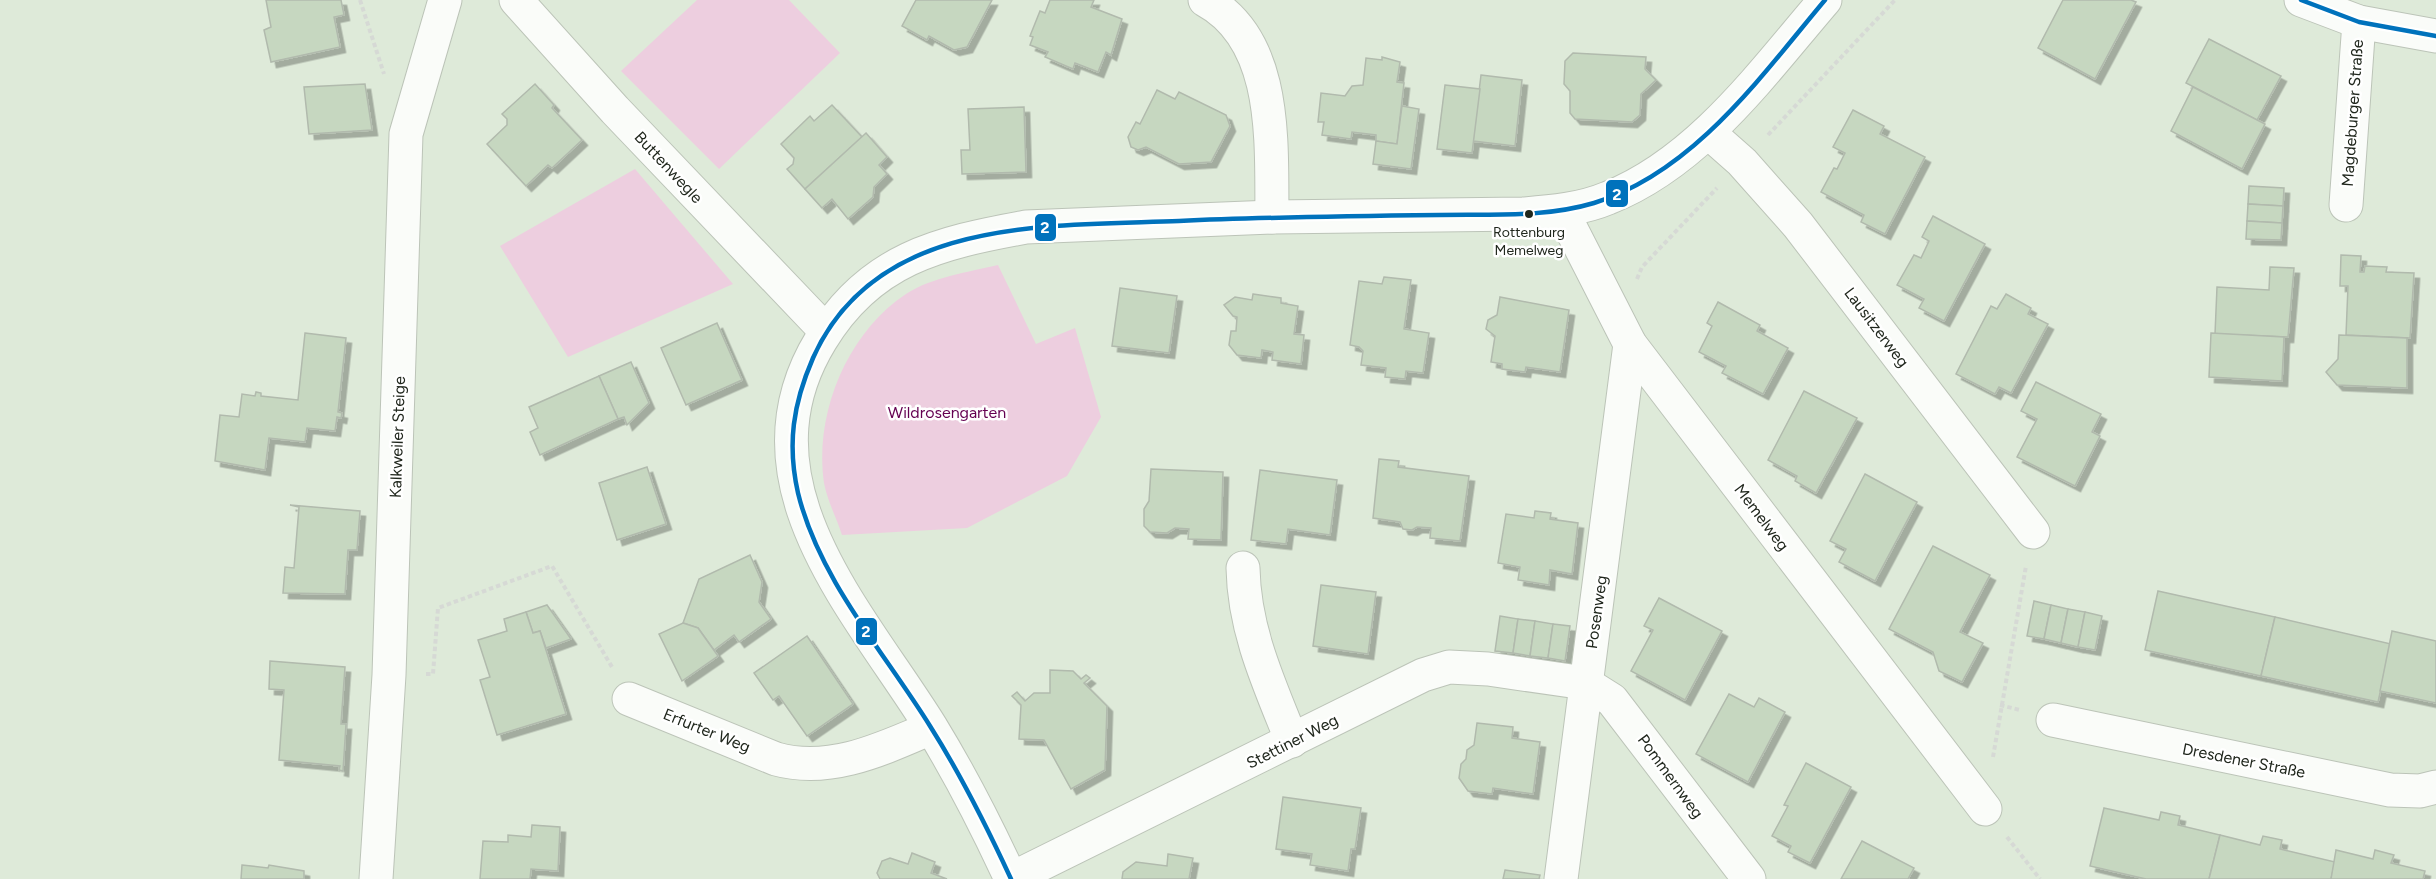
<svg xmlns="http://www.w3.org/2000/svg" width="2436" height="879" font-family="Figtree,sans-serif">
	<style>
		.green { fill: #edcedf }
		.building { fill: #c6d7c0; stroke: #b1baad; stroke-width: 1.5; filter: url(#shadow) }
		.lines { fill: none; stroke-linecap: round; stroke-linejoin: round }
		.minor-casing { stroke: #bcc4b8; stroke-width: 35 }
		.path { stroke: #d6d9d5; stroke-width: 4; stroke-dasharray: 4.5 3; stroke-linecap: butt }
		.minor { stroke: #fafcf9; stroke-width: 33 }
		.bus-1-casing { stroke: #fff; stroke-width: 9 }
		.bus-1 { stroke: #0072bc; stroke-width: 4.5 }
		.bus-dot { fill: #20271d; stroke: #fff; stroke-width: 2 }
		.labels { text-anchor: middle; stroke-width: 5; stroke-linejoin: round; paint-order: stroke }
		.bus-label { font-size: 14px; fill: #20271d; stroke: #fff }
		.street-label { font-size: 16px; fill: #20271d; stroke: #fff }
		.park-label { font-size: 16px; fill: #640051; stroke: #fff }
		.line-badge { stroke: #fff; stroke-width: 2 }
		.badge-label { font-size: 16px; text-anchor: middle; font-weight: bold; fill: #fff }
	</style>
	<defs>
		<filter id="shadow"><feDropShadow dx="5.5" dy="5.5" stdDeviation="0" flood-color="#0004"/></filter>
	</defs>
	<rect width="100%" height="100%" fill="#deead9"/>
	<!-- green -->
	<g class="green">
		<polygon points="697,0 789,0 840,53 719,169 621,71"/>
		<polygon points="635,169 733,284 568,357 500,246"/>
		<path d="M998 265 1036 344 1075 328 1101 417 1067 476 967 528 842 535C837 519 827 500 824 483 814 414 847 333 906 294 932 277 969 272 998 265Z"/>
	</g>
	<!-- building -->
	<g class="building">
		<polygon points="266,0 341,0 344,15 334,17 340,47 271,62 264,30 271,27"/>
		<polygon points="916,0 992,0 967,47 954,50 929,36 927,40 902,26"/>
		<polygon points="1050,0 1094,0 1091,7 1122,19 1111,55 1106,52 1098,72 1075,63 1073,69 1045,57 1048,52 1030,45 1033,37 1030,36 1040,11 1045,13"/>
		<polygon points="2063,0 2131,0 2136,2 2095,79 2038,48"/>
		<polygon points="2209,39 2281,76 2257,120 2186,83"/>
		<polygon points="1573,53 1646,57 1645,69 1656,80 1641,94 1640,115 1632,122 1575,119 1570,113 1570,91 1564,84 1565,61"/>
		<polygon points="1382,57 1400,62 1397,82 1404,83 1397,144 1376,141 1376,135 1352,132 1351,139 1322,135 1324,122 1318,122 1321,93 1345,96 1352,86 1363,85 1366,58 1382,60"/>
		<polygon points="1481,75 1522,80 1515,146 1473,141"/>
		<polygon points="365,84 372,130 309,134 304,87"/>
		<polygon points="535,84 554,105 552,108 582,140 552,168 548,165 526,186 487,144 507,125 507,119 502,114"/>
		<polygon points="1445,85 1480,89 1472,153 1437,149"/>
		<polygon points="2193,87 2265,124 2242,169 2171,131"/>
		<polygon points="1157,90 1175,99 1179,92 1226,115 1230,126 1211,162 1179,164 1146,147 1138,150 1131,147 1128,137 1136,122 1140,124"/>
		<polygon points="832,105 862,137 805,189 787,169 793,164 794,158 781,144 810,116 814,121"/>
		<polygon points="1402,106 1419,109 1411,169 1373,164 1376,141 1397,144"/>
		<polygon points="1024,107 1026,172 962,174 961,150 970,150 968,109"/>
		<polygon points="1853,110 1884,126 1880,134 1925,157 1885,234 1861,222 1864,215 1821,192 1834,168 1837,169 1845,153 1833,147"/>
		<polygon points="866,133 887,157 879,165 887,174 874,187 873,197 848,219 832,199 822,208 805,189"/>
		<polygon points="2249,186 2284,188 2283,206 2248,204"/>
		<polygon points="2248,204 2283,206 2282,223 2247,221"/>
		<polygon points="1933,216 1985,244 1944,321 1919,308 1924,299 1897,285 1914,255 1921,258 1929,241 1922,237"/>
		<polygon points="2247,221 2282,223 2281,240 2246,239"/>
		<polygon points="2341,255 2361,256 2360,272 2364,272 2365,266 2387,267 2386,272 2414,273 2410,338 2346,335 2348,286 2340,286"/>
		<polygon points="2270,267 2294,268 2288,337 2215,334 2217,287 2269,290"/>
		<polygon points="1384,277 1411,280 1404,329 1429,333 1423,373 1406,371 1405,379 1385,377 1386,368 1361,365 1363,351 1359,347 1350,345 1359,281 1382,284"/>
		<polygon points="1120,288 1177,296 1169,353 1112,346"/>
		<polygon points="1253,294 1281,298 1281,303 1298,306 1294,334 1304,335 1301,364 1272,360 1273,352 1262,350 1261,358 1237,355 1229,345 1231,331 1236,331 1237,317 1233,316 1224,305 1235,297 1252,300"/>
		<polygon points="2006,294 2031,308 2028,314 2048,324 2011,393 1999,387 1995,394 1956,374 1991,306 1997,309"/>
		<polygon points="1500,297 1569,310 1560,372 1526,367 1525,372 1502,369 1502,364 1491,362 1495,336 1486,329 1488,320 1497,315"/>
		<polygon points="1718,302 1760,325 1757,331 1788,348 1763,394 1722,373 1726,366 1699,352 1712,326 1707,323"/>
		<polygon points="717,323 742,380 686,405 661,348"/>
		<polygon points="305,333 346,338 338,412 342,413 341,418 337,417 335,431 307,428 305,442 269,438 265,470 215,461 220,415 239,417 242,394 255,396 256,392 261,393 261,396 298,400"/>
		<polygon points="2211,333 2284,337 2282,381 2209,377"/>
		<polygon points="2339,335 2407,338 2407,388 2337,385 2326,372 2338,359"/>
		<polygon points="631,362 649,403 627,425 624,417 618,419 599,376"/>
		<polygon points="599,376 618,419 540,455 530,432 538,428 529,407"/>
		<polygon points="2036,382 2101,414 2092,432 2100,436 2075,486 2017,457 2037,419 2021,411"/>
		<polygon points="1804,391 1857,418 1816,493 1795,481 1797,476 1768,460"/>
		<polygon points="1379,459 1399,461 1398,467 1469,476 1460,541 1430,538 1431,528 1417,527 1412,530 1403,529 1400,522 1373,518"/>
		<polygon points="647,467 666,524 617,540 599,483"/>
		<polygon points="1151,469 1223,472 1221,540 1188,539 1189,529 1175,528 1167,533 1150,532 1144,526 1144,509 1149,501"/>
		<polygon points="1260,470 1337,480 1330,535 1288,529 1286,544 1251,540"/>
		<polygon points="1865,474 1917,502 1875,581 1839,562 1846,549 1830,541"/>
		<polygon points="290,505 360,511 357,550 348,550 345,594 283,593 285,567 294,568 299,507"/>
		<polygon points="1535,511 1551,513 1550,519 1578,523 1572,574 1550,570 1549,585 1518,580 1520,567 1498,563 1506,514 1534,518"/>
		<polygon points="1933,546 1990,575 1960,632 1983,643 1962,682 1939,671 1933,652 1889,629"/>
		<polygon points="750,555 762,582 759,602 771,619 739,642 734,635 714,650 698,628 683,623 699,579"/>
		<polygon points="1321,585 1376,592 1368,654 1313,646"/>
		<polygon points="2158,591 2275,617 2261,676 2145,650"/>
		<polygon points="1659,598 1722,631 1685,700 1631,671 1653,630 1644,626"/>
		<polygon points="2034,601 2051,605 2044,639 2027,636"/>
		<polygon points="547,605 571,639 546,648 540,631 533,633 526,612"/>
		<polygon points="2051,605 2068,609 2061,643 2044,639"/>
		<polygon points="2068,609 2085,612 2078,647 2061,643"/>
		<polygon points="526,612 533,633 540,631 566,714 497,735 480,680 490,677 478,640 507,631 504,619"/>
		<polygon points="2085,612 2102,616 2095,650 2078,647"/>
		<polygon points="1500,616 1518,619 1513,653 1495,651"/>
		<polygon points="2275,617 2391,644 2378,702 2261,676"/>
		<polygon points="1518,619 1535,621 1530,656 1513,653"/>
		<polygon points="1535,621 1553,624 1548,658 1530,656"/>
		<polygon points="683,623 698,628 718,656 682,681 659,634"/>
		<polygon points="1553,624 1570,626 1565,661 1548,658"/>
		<polygon points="2392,631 2436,641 2436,703 2380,691"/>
		<polygon points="807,636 853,704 807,736 779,696 773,700 754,673"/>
		<polygon points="270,661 345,667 341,724 346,724 343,771 339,770 340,766 279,760 284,690 269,689"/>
		<polygon points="1050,670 1073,671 1081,679 1086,675 1090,678 1084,683 1107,706 1105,770 1071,789 1044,740 1019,739 1021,705 1012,696 1017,692 1025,701 1034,693 1050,693"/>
		<polygon points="1729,694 1754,707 1759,698 1785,712 1748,782 1696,754"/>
		<polygon points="1477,723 1513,727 1512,738 1540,742 1533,794 1493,788 1492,794 1468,791 1459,778 1461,764 1466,759 1467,750 1474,745"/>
		<polygon points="1806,763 1851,787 1810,863 1788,852 1791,846 1772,836 1788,806 1784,805"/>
		<polygon points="1283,797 1361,808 1355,849 1351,849 1348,871 1310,865 1312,854 1276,849"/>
		<polygon points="2104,808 2159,820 2161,812 2180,816 2178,825 2220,835 2209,879 2146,879 2090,866"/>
		<polygon points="532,825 560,827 558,871 531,869 530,879 480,879 483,841 508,842 508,835 531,837"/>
		<polygon points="2220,835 2260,845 2263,836 2282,840 2280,849 2335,862 2331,879 2209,879"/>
		<polygon points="1862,841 1914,868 1908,879 1841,879"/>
		<polygon points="2336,850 2373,859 2375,850 2394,855 2391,863 2425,871 2423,879 2331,879"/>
		<polygon points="912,853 935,862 931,873 947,879 880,879 877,873 882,861 890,858 908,864"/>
		<polygon points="1168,854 1193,858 1189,879 1122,879 1123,872 1136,862 1167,866"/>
		<polygon points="242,865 268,868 269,865 304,871 304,879 241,879"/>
		<polygon points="1505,870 1540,875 1539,879 1503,879"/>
	</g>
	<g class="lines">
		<defs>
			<g id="minor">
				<polyline points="516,0 615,110 826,331"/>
				<path d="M1205 0C1279 40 1271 144 1272 217"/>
				<polyline points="2301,0 2359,22 2436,36"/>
				<polyline points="1708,132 1742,162 1798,225 2033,532"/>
				<polyline points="2346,205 2359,22"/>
				<polyline points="1562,211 1630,344 1985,809"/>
				<path d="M1243 568C1244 630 1269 684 1292 741"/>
				<path d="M629 699 776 759C830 774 882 749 931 728"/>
				<polyline points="2053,720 2390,790 2420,791 2436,787"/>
				<polyline points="376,879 389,675 406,134 445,0"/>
				<path d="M1011 879C987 827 961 776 931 727 859 611 734 482 821 340 870 259 938 243 1026 227L1272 217 1523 214C1552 212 1582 209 1608 198 1699 162 1763 72 1825 0"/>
				<polyline points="1011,879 1423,675 1449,667 1488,669 1585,683 1612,700 1749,879"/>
				<polyline points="1561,879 1630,344"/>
			</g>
		</defs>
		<!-- minor casing -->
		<use href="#minor" class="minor-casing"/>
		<!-- path -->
		<g class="path">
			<polyline points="360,0 384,74"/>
			<polyline points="1768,135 1895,0"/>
			<polyline points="1637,279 1642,267 1717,188"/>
			<polyline points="426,674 433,674 438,608 552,566 612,667"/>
			<polyline points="2000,705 2020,710"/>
			<polyline points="1993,757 2026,566"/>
			<polyline points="2007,837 2040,879"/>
		</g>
		<!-- minor -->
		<use href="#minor" class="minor"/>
		<defs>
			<g id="bus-1">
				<polyline points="2301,0 2359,22 2436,36"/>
				<path d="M1011 879C987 827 961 775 930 726 884 652 819 579 798 493 787 444 793 404 813 358 876 216 1049 226 1179 221 1265 217 1352 216 1439 215 1490 214 1544 218 1594 203 1694 172 1761 76 1825 0"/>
			</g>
		</defs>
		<!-- bus-1 casing -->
		<use href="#bus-1" class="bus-1-casing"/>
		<!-- bus-1 -->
		<use href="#bus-1" class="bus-1"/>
	</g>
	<!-- markers -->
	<circle class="bus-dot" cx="1529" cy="214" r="5"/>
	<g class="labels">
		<!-- bus labels -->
		<g class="bus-label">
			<text x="1529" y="237">Rottenburg<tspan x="1529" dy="18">Memelweg</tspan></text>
		</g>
		<!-- street labels -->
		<g class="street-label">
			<text transform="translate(2352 113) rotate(-86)" y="6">Magdeburger Straße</text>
			<text transform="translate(669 167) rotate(47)" y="6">Buttenwegle</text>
			<text transform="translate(1877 327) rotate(53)" y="6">Lausitzerweg</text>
			<text transform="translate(397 437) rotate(-88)" y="6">Kalkweiler Steige</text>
			<text transform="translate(1762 517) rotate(53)" y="6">Memelweg</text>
			<text transform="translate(1596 612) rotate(-82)" y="6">Posenweg</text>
			<text transform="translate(707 730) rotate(22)" y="6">Erfurter Weg</text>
			<text transform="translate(1292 741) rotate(-27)" y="6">Stettiner Weg</text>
			<text transform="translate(2244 760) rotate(11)" y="6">Dresdener Straße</text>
			<text transform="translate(1671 776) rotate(54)" y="6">Pommernweg</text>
		</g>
		<!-- park labels -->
		<g class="park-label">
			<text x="947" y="418">Wildrosengarten</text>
		</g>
	</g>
	<g class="line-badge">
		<rect x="1605" y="179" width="24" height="29" rx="6" fill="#0072bc"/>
		<rect x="1034" y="213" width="23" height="29" rx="6" fill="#0072bc"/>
		<rect x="855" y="617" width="23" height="29" rx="6" fill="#0072bc"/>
	</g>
	<g class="badge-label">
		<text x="1617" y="200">2</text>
		<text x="1045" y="233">2</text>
		<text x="866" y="637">2</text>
	</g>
</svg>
